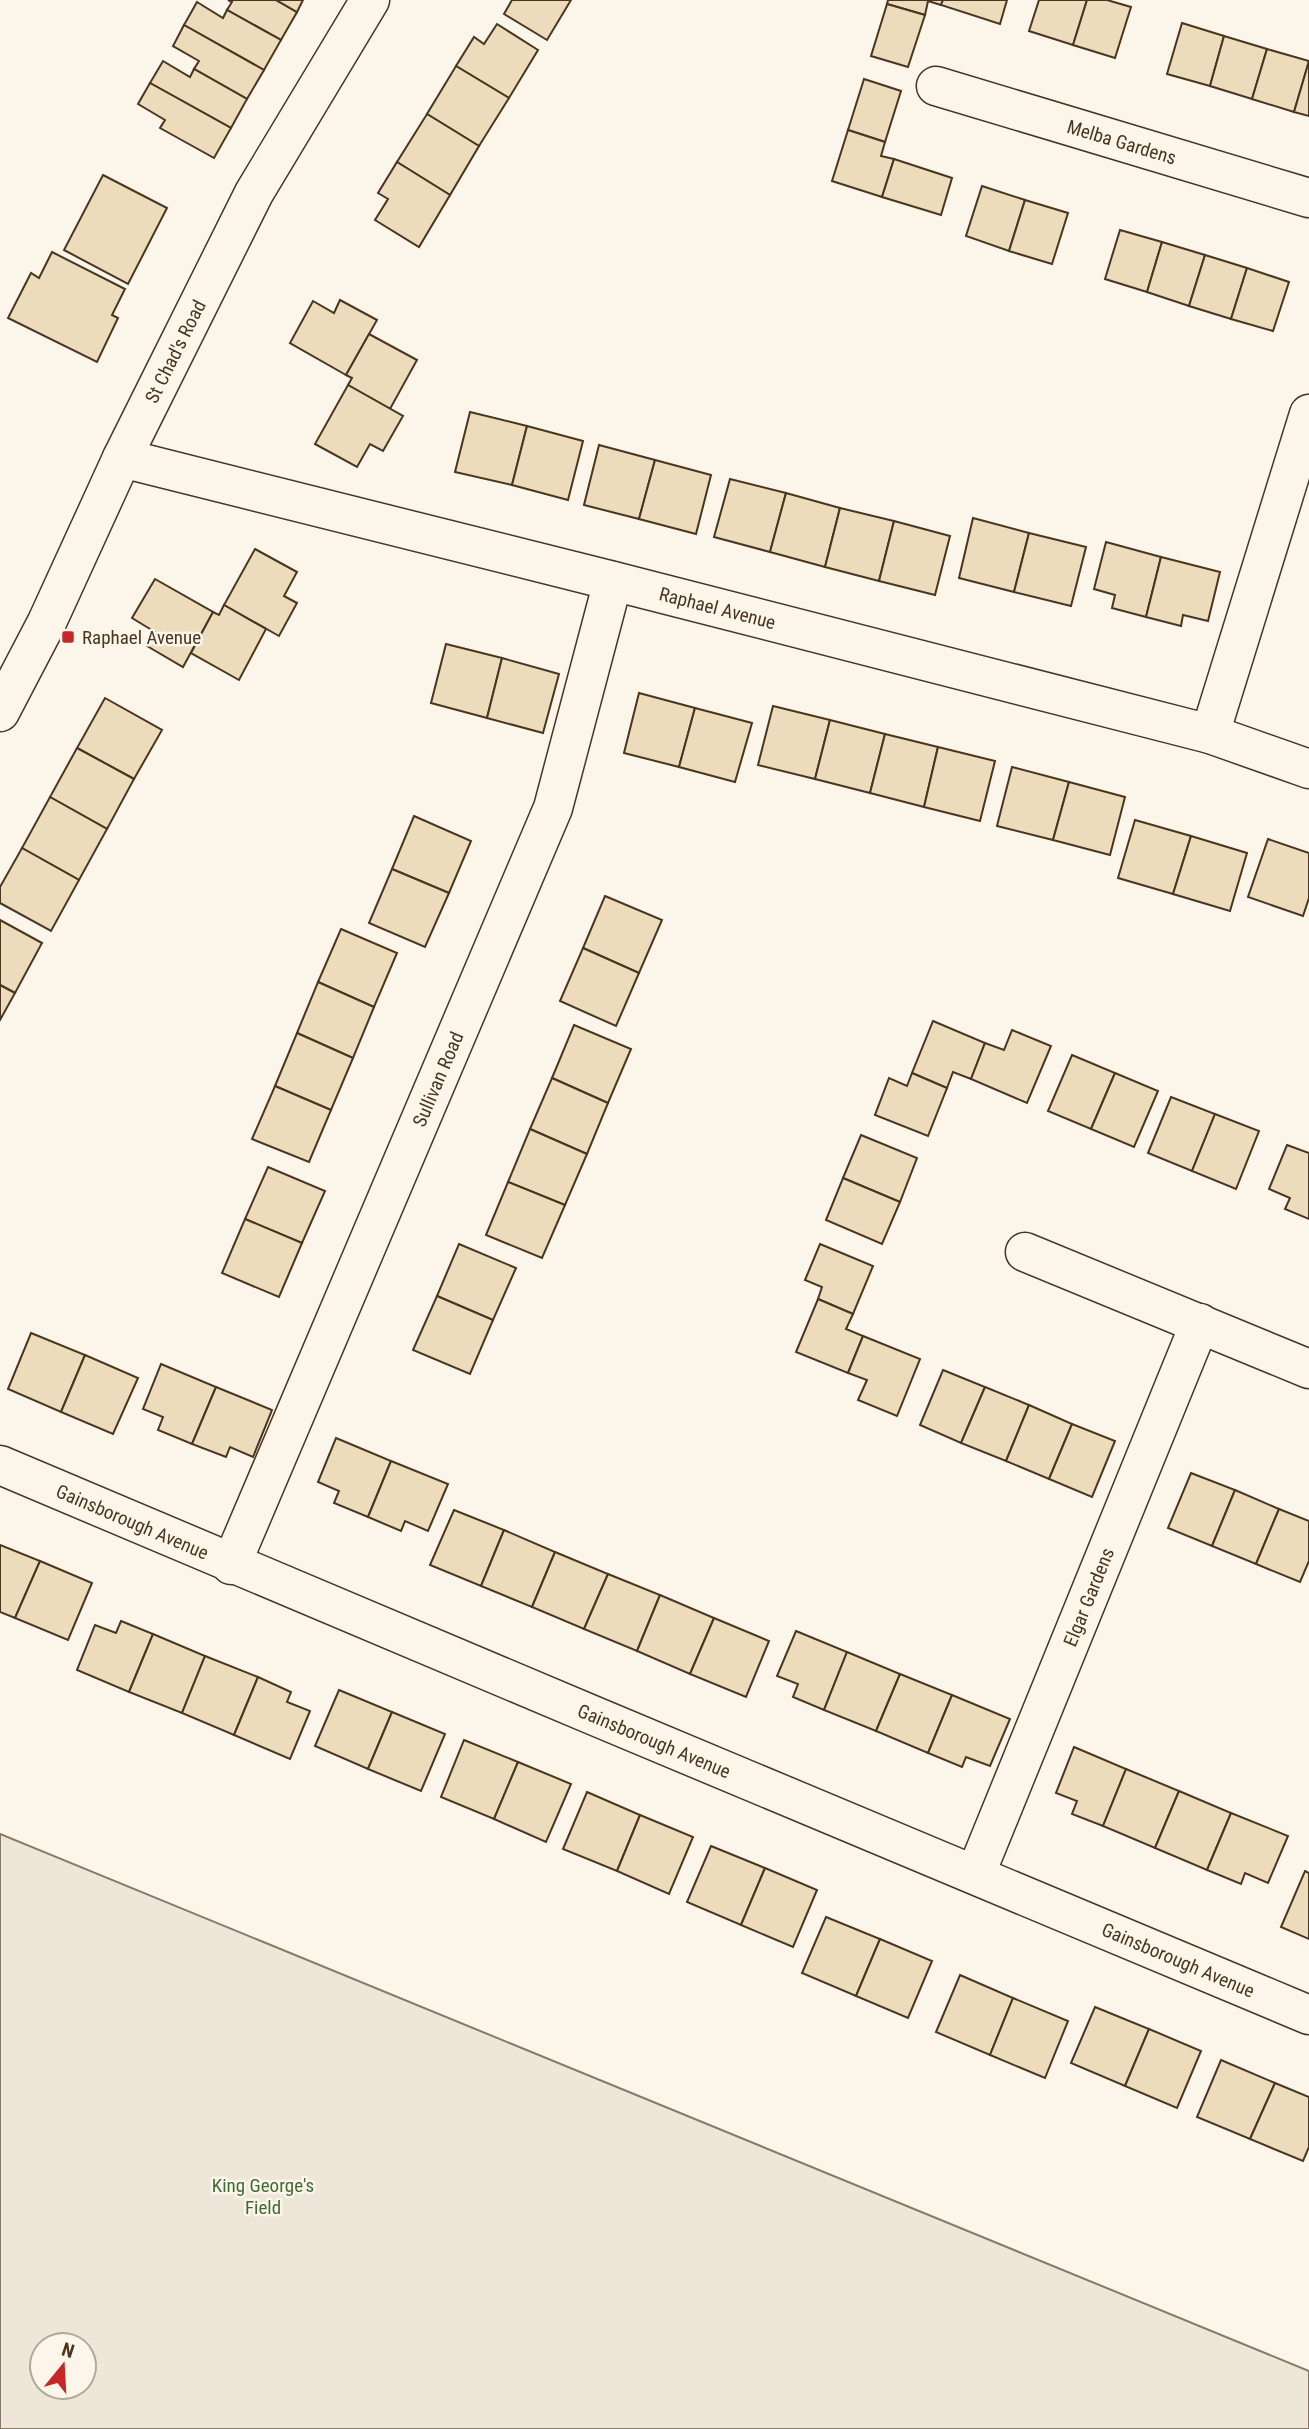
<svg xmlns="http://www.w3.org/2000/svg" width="1309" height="2429" font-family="'Roboto Condensed',sans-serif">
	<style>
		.green { fill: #ede6d9; stroke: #887966; stroke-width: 2; fill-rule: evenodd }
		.building { fill: #ecdcbc; stroke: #4a3520; stroke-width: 2 }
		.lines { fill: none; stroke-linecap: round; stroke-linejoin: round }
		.street-casing { stroke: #4a3520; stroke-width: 41 }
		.primary-casing { stroke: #4a3520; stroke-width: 41 }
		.street { stroke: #fbf6e9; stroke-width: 38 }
		.primary { stroke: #fbf6e9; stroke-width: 38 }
		.poi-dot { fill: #c62828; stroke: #fbf6e9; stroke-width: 2.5 }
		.labels { text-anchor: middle; stroke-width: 5; stroke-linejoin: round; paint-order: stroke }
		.street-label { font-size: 19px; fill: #4a3520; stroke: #fbf6e9 }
		.poi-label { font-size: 19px; fill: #4a3520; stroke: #fbf6e9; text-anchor: start }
		.park-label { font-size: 19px; fill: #436837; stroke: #fbf6e9 }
	</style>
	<rect width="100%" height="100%" fill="#fbf6e9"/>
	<!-- green -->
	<path class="green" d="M0 1834 1309 2371V2429H0ZM42 2345H84V2387H42Z"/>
	<!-- building -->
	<g class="building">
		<polygon points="228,0 276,0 297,12 281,40 227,10 232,2"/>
		<polygon points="276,0 303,0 297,12"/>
		<polygon points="512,0 571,0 547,40 504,14"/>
		<polygon points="888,0 943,0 941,5 928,1 925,15 887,4"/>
		<polygon points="943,0 1007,0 1000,24 941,5"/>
		<polygon points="1039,0 1087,0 1073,45 1029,31"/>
		<polygon points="1087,0 1107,0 1131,7 1115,58 1073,45"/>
		<polygon points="197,2 223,18 227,10 281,40 264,70 184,25"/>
		<polygon points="887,4 925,15 908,67 871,56"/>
		<polygon points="1182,23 1224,36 1210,86 1167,74"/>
		<polygon points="497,24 538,50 509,98 456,66 474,37 484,44"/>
		<polygon points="184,25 264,70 247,99 194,69 199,61 173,46"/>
		<polygon points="1224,36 1267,49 1252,99 1210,86"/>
		<polygon points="1267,49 1309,61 1294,112 1252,99"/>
		<polygon points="163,61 190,77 194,69 247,99 231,128 150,83"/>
		<polygon points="1309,61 1309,116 1294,112"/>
		<polygon points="456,66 509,98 479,146 427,114"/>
		<polygon points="864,79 901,91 885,142 848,130"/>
		<polygon points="150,83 231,128 214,158 160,128 165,120 138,104"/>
		<polygon points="427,114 479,146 450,195 397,162"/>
		<polygon points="848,130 885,142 881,156 894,159 882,197 832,181"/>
		<polygon points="894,159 952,178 941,215 882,197"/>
		<polygon points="397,162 450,195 419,247 375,220 388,199 378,193"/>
		<polygon points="103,175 167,208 128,284 64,250"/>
		<polygon points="982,186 1025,200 1009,251 966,236"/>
		<polygon points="1025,200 1068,213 1052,264 1009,251"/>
		<polygon points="1120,230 1162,242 1147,292 1105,279"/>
		<polygon points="1162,242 1205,255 1189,306 1147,292"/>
		<polygon points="52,252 125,289 112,315 118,318 97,362 8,318 31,273 39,278"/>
		<polygon points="1205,255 1247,268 1231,319 1189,306"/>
		<polygon points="1247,268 1289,282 1273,331 1231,319"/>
		<polygon points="340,300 377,320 346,375 290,343 313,301 334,313"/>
		<polygon points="369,334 417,360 390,409 348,385 352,378 346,375"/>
		<polygon points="348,385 403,416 383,451 370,444 357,467 315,444"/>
		<polygon points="470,412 527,426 512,485 455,472"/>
		<polygon points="527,426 583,441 568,500 512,485"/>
		<polygon points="599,445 655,460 639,519 584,505"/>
		<polygon points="655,460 711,475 696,534 639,519"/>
		<polygon points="730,479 786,493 770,552 714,537"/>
		<polygon points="786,493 840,508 825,567 770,552"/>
		<polygon points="840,508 894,521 879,581 825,567"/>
		<polygon points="973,518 1029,533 1014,592 959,578"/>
		<polygon points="894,521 950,536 935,595 879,581"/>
		<polygon points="1029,533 1086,547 1071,606 1014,592"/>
		<polygon points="1106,542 1161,557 1146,617 1112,608 1115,595 1094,589"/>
		<polygon points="255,549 297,572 284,596 297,603 279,636 224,605"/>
		<polygon points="1161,557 1220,572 1208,621 1183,615 1181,626 1146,617"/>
		<polygon points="155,579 213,612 183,667 147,646 155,632 132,618"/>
		<polygon points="224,605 266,629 239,680 191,653 213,612 219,615"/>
		<polygon points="446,644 502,658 487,718 431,703"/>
		<polygon points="502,658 559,674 543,733 487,718"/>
		<polygon points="639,693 695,708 679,767 624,753"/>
		<polygon points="105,698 162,730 134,779 77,748"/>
		<polygon points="773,706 830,720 815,779 758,765"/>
		<polygon points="695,708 752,723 735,782 679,767"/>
		<polygon points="830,720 885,734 870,793 815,779"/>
		<polygon points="885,734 938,747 924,807 870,793"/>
		<polygon points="938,747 995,761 980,821 924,807"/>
		<polygon points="77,748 134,779 107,829 50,797"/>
		<polygon points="1012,767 1069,782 1053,840 997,826"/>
		<polygon points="1069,782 1125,797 1110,855 1053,840"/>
		<polygon points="50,797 107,829 79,880 22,848"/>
		<polygon points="414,816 471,841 449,893 392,869"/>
		<polygon points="1135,820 1191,836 1173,894 1118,878"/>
		<polygon points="1191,836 1247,853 1230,911 1173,894"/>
		<polygon points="1268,839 1309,853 1309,898 1303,916 1248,897"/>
		<polygon points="22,848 79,880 51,931 0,903 0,887"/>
		<polygon points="392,869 449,893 425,947 369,923"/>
		<polygon points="605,896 662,920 639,973 583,948"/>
		<polygon points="0,920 42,943 15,993 0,985"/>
		<polygon points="341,929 397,953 374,1007 318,982"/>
		<polygon points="583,948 639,973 616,1026 560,1001"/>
		<polygon points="318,982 374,1007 353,1058 297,1033"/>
		<polygon points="0,985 15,993 0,1020"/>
		<polygon points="933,1021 985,1043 971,1079 953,1072 947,1088 912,1073"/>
		<polygon points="574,1025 631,1049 608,1103 552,1078"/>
		<polygon points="1012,1030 1051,1046 1027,1103 971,1079 985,1043 1004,1050"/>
		<polygon points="297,1033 353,1058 331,1110 275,1086"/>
		<polygon points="1072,1055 1115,1073 1091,1129 1048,1111"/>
		<polygon points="912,1073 947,1088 928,1136 875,1115 889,1078 907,1086"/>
		<polygon points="1115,1073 1158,1091 1134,1147 1091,1129"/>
		<polygon points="552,1078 608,1103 587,1154 530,1129"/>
		<polygon points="275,1086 331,1110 309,1162 252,1139"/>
		<polygon points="1171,1097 1215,1114 1192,1171 1148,1153"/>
		<polygon points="1215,1114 1259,1131 1236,1189 1192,1171"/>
		<polygon points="530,1129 587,1154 565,1205 508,1182"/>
		<polygon points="861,1135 917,1158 900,1202 843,1178"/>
		<polygon points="1287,1145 1309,1153 1309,1219 1285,1209 1290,1198 1269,1189"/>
		<polygon points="268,1167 325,1191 302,1243 245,1219"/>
		<polygon points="843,1178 900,1202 882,1244 826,1220"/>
		<polygon points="508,1182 565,1205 542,1258 486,1235"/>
		<polygon points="245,1219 302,1243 279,1297 222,1273"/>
		<polygon points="459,1244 516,1268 493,1320 437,1296"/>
		<polygon points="820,1244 873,1266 853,1314 818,1299 822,1287 805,1280"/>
		<polygon points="437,1296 493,1320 470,1374 413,1350"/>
		<polygon points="818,1299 853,1314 846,1329 863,1336 848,1373 796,1352"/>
		<polygon points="31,1333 85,1355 61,1412 8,1389"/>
		<polygon points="863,1336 920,1359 897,1416 858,1400 867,1380 848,1373"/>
		<polygon points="85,1355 138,1378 113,1434 61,1412"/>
		<polygon points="161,1364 216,1387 192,1444 158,1430 163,1417 143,1409"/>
		<polygon points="943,1370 985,1387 961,1443 920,1425"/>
		<polygon points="216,1387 272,1410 253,1457 230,1447 226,1457 192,1444"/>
		<polygon points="985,1387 1029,1405 1006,1461 961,1443"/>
		<polygon points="1029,1405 1072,1424 1049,1479 1006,1461"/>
		<polygon points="1072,1424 1115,1441 1092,1497 1049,1479"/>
		<polygon points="336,1438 391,1461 368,1517 334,1503 339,1491 318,1482"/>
		<polygon points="391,1461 448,1484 428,1531 405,1521 401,1531 368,1517"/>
		<polygon points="1191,1473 1235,1490 1212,1546 1168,1528"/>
		<polygon points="1235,1490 1279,1509 1256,1564 1212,1546"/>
		<polygon points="1279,1509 1309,1521 1309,1561 1300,1582 1256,1564"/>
		<polygon points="454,1510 504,1530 481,1586 430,1565"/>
		<polygon points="504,1530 555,1552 532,1607 481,1586"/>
		<polygon points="0,1545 40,1561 15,1618 0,1612"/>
		<polygon points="555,1552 608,1574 584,1629 532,1607"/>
		<polygon points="40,1561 92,1583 68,1640 15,1618"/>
		<polygon points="608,1574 660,1595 637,1651 584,1629"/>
		<polygon points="660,1595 714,1618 690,1674 637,1651"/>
		<polygon points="714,1618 769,1641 746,1697 690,1674"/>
		<polygon points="121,1621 153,1634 129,1692 77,1670 95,1625 116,1633"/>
		<polygon points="796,1631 847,1652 824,1710 793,1697 798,1684 777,1676"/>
		<polygon points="153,1634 205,1656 182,1713 129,1692"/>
		<polygon points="847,1652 900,1674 876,1731 824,1710"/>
		<polygon points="205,1656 258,1677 234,1735 182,1713"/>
		<polygon points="900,1674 952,1695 928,1753 876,1731"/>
		<polygon points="258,1677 291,1692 287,1702 310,1711 290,1759 234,1735"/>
		<polygon points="339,1690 392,1712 368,1769 315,1746"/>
		<polygon points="952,1695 1010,1719 990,1766 966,1757 962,1767 928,1753"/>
		<polygon points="392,1712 445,1734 421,1791 368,1769"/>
		<polygon points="464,1740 518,1762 494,1819 441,1797"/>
		<polygon points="1074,1747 1126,1769 1103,1826 1072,1814 1077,1801 1056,1793"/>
		<polygon points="518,1762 571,1784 546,1842 494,1819"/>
		<polygon points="1126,1769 1179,1791 1155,1848 1103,1826"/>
		<polygon points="1179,1791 1231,1813 1207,1870 1155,1848"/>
		<polygon points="587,1792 640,1815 617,1871 563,1849"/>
		<polygon points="1231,1813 1288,1836 1268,1883 1245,1873 1241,1884 1207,1870"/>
		<polygon points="640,1815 693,1837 669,1894 617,1871"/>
		<polygon points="711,1846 765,1868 741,1925 687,1902"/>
		<polygon points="765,1868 817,1890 793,1947 741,1925"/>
		<polygon points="1305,1871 1309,1873 1309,1939 1281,1927"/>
		<polygon points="826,1917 880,1939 856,1996 802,1973"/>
		<polygon points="880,1939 932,1961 908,2018 856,1996"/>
		<polygon points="960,1975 1013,1998 990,2055 936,2032"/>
		<polygon points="1013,1998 1068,2021 1045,2078 990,2055"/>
		<polygon points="1095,2007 1149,2029 1125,2086 1071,2063"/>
		<polygon points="1149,2029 1201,2051 1177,2108 1125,2086"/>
		<polygon points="1221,2060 1275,2083 1250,2139 1197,2117"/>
		<polygon points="1275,2083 1309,2097 1309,2147 1303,2161 1250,2139"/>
	</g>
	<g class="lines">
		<defs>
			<g id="street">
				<path id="s1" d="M936 86 1309 198"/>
				<path id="s2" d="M122 458 613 581 1210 734 1309 769"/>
				<polyline points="1210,734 1309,414"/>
				<polyline points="1025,1252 1309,1369"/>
				<path id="s3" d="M0 1465C435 1652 873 1830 1309 2015"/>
				<path id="s4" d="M231 1565 553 808 613 581"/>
				<path id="s5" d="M976 1873 1200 1323"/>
			</g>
			<g id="primary">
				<path id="s6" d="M0 712 47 622 122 458 254 193 370 0"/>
			</g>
		</defs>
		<!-- street casing -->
		<use href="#street" class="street-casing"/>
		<!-- primary casing -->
		<use href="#primary" class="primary-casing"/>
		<!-- street -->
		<use href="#street" class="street"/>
		<!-- primary -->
		<use href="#primary" class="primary"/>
	</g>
	<!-- markers -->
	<rect class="poi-dot" x="61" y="630" width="14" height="14" rx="3.5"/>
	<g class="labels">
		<!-- street labels -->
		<g class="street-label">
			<text dy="7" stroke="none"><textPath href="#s1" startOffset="194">Melba Gardens</textPath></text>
			<text dy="7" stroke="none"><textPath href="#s6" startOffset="401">St Chad's Road</textPath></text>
			<text dy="7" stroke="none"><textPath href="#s2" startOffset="614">Raphael Avenue</textPath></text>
			<text dy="7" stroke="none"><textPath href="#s4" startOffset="528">Sullivan Road</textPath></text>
			<text dy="7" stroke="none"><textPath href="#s3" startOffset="144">Gainsborough Avenue</textPath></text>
			<text dy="7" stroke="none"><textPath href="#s5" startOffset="298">Elgar Gardens</textPath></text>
			<text dy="7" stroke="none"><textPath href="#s3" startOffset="710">Gainsborough Avenue</textPath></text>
			<text dy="7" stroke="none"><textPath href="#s3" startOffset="1278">Gainsborough Avenue</textPath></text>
		</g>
		<!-- poi labels -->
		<g class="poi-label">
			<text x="82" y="644">Raphael Avenue</text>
		</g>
		<!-- park labels -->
		<g class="park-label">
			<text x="263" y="2192">King George's<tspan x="263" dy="22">Field</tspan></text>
		</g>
	</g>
	<!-- north arrow -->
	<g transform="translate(63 2366) rotate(18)"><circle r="33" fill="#fbf6e9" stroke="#b4a999" stroke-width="2"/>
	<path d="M0-5L12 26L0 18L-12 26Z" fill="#c62828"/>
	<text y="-10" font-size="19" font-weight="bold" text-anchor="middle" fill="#4a3520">N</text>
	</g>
</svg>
